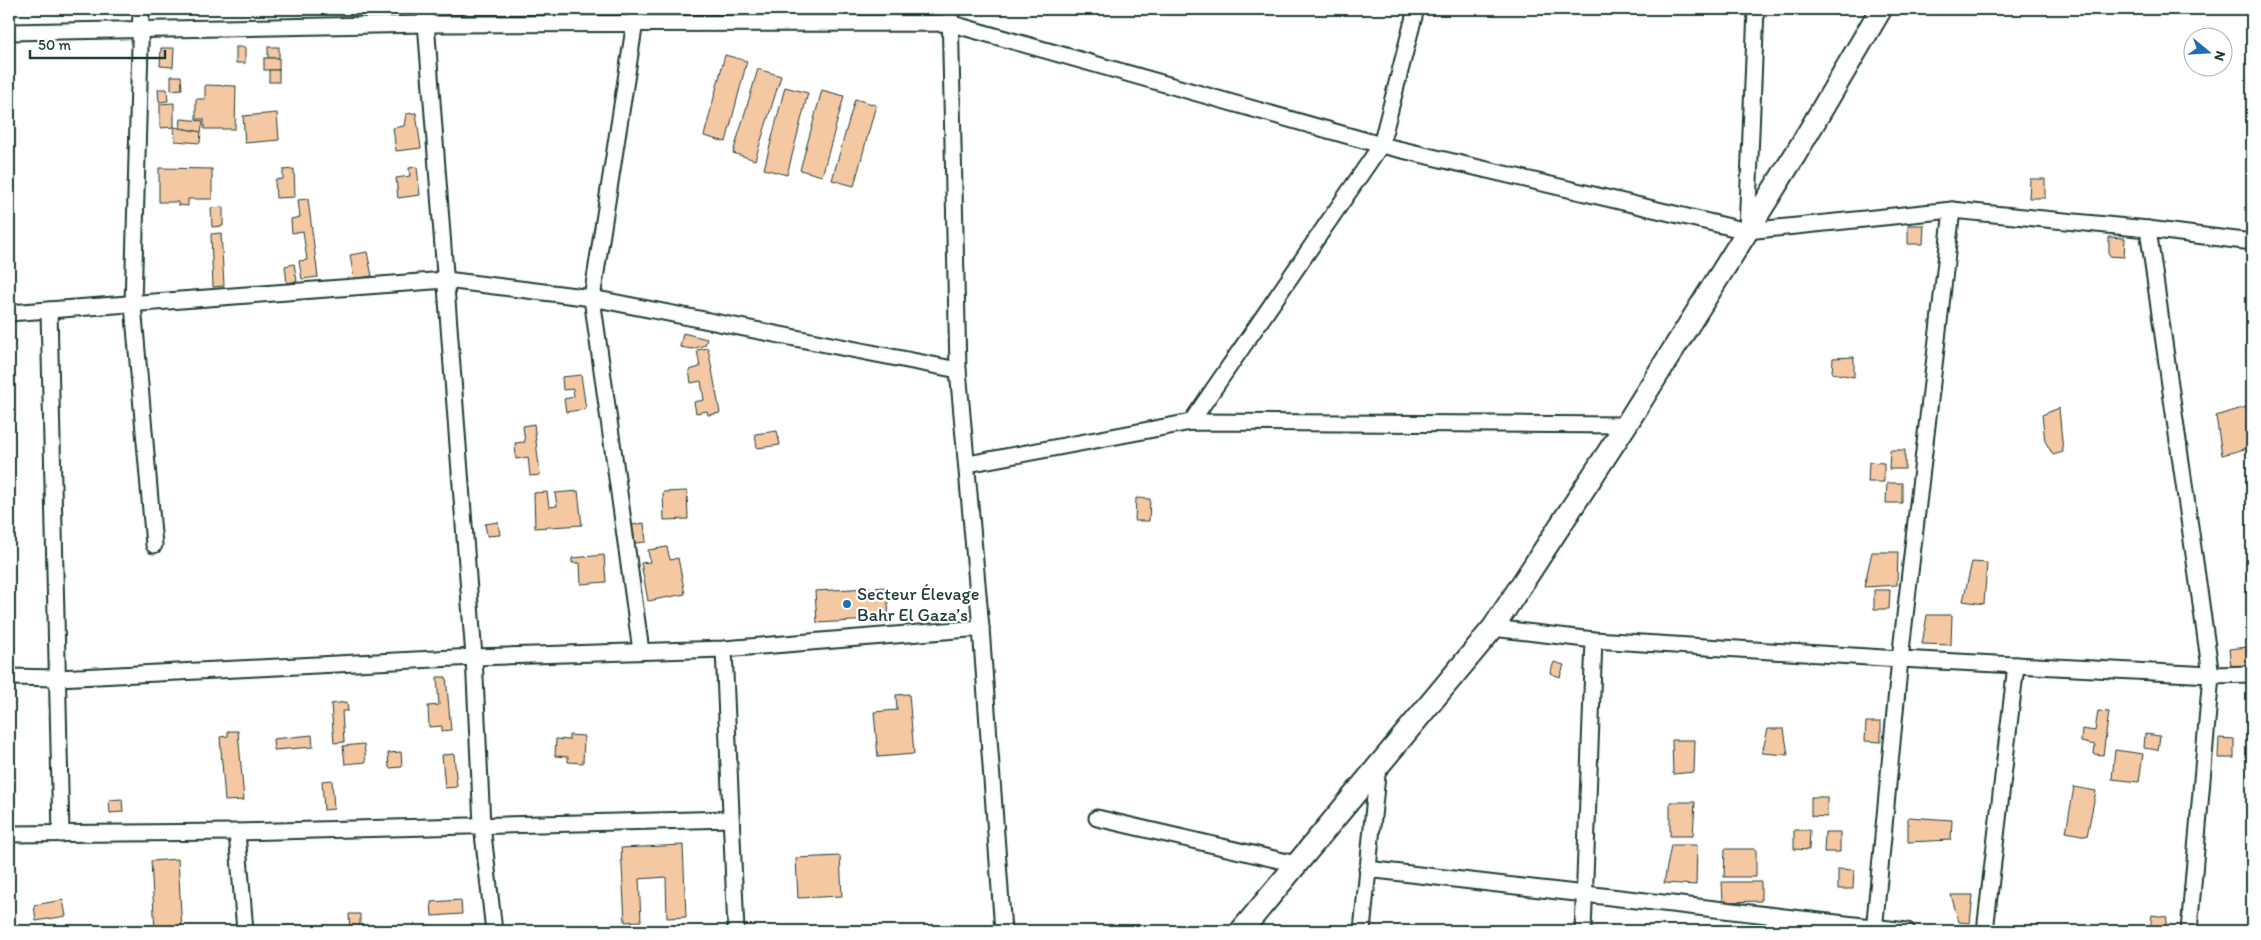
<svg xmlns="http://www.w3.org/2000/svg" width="2261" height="940" font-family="Itim,sans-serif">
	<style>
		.building { fill: #f5c8a4; stroke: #1f3d34 }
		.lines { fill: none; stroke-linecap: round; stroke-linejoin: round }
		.minor-casing { stroke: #1f3d34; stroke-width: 19 }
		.secondary-casing { stroke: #1f3d34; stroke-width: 25 }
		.minor { stroke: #fff; stroke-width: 15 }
		.secondary { stroke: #fff; stroke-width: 21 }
		.poi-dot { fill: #1f6fb2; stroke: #fff; stroke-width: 2 }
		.labels { text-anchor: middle; stroke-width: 4.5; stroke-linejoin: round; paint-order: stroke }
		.poi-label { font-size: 18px; fill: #1f3d34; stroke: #fff; text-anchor: start }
	</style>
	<rect width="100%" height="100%" fill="#fff"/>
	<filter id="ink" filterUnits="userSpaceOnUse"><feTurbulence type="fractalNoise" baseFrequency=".02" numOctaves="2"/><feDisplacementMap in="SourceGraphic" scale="10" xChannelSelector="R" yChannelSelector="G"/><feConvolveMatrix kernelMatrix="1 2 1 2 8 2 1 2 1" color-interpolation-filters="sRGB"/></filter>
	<g filter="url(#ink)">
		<!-- building -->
		<g class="building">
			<rect x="236" y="47" width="9" height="16"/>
			<rect x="268" y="47" width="11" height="11"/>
			<polygon points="161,48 174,48 173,67 160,66"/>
			<polygon points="725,55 747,61 726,142 704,136"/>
			<rect x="264" y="58" width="15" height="12"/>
			<polygon points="758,69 781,76 755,160 733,153"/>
			<rect x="269" y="70" width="10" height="12"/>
			<polygon points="171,76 181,76 182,89 171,90"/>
			<polygon points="205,85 236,86 235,129 204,129 204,119 196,119 196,99 205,99"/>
			<polygon points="785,87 808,93 787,175 764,169"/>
			<polygon points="158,89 167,89 168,101 159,102"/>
			<polygon points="822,90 844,96 822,176 800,170"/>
			<polygon points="855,99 876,105 854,186 832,180"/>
			<polygon points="174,103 174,127 160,128 160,104"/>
			<polygon points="277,113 279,140 245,143 243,116"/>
			<polygon points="416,113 421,148 396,151 393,128 404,126 406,114"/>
			<polygon points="181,119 203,121 201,132 180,128"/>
			<polygon points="174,127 201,132 200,143 175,141"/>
			<polygon points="417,167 420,195 398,198 396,178 410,176 409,168"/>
			<polygon points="159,168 212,169 212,199 188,199 188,206 178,205 178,202 159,202"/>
			<polygon points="294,169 295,197 276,198 275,180 283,179 283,170"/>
			<polygon points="2030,179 2045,179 2045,198 2029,198"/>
			<polygon points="308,199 318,277 302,279 299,261 307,260 303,231 292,233 291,219 300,217 298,200"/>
			<polygon points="223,207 223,226 212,227 211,208"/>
			<polygon points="1908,225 1924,225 1923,244 1908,244"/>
			<polygon points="221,233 224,286 213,287 211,234"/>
			<polygon points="2109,237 2125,238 2124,257 2109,256"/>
			<polygon points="367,252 372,276 354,279 350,255"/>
			<polygon points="294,264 297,281 287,283 285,266"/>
			<polygon points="683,333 707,339 705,345 692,349 680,347"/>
			<polygon points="708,348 720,413 708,415 707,411 696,413 694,402 704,400 701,381 691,383 689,370 700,367 697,350"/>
			<polygon points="1854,357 1854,377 1832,373 1833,358"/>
			<polygon points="581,375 586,409 566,412 564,399 574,397 573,389 563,390 562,377"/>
			<polygon points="2252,405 2252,447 2222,455 2216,416"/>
			<polygon points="2059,408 2063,452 2053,455 2045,441 2042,415"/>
			<polygon points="534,424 540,475 530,476 528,457 516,459 515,443 525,442 523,426"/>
			<polygon points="777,431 780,445 757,448 755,434"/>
			<polygon points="1890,450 1905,450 1905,469 1889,469"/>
			<polygon points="1869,462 1884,463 1884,482 1868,482"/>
			<polygon points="1887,483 1902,483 1902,503 1886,503"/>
			<polygon points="578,491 582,525 535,528 534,493 547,492 549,507 557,506 555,493"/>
			<polygon points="687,491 688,519 664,520 663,492"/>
			<polygon points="1136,498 1150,499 1149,521 1135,521"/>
			<polygon points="498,522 500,535 487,536 485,524"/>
			<polygon points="644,523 646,542 635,543 632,525"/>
			<polygon points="667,547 670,560 678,558 685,594 648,601 641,563 650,562 648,550"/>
			<polygon points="1872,552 1898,552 1897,585 1864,587"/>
			<polygon points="604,555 606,582 581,584 580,563 572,563 572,558"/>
			<polygon points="1972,562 1987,563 1984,604 1963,601"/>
			<polygon points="887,587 889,619 817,623 815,591"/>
			<polygon points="1874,590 1890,590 1889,609 1874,609"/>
			<polygon points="1927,615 1952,615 1951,645 1922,644"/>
			<polygon points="2248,647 2251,665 2231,667 2229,649"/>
			<polygon points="1554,662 1564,665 1560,677 1550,673"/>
			<polygon points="437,677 446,677 451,730 442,731 442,726 429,727 428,706 439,705"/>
			<polygon points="909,694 914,754 878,757 874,712 897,710 896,695"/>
			<polygon points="347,702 348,711 342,711 344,742 334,743 331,704"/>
			<polygon points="2098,711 2109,712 2103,755 2094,754 2095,745 2081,742 2082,729 2095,731"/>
			<polygon points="1866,722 1881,722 1881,742 1865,741"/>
			<polygon points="1768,729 1784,729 1788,755 1762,753"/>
			<polygon points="228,731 238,731 244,800 225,801 220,737 228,736"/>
			<polygon points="2145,734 2160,736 2158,750 2144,748"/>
			<polygon points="312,735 313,747 274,750 273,739"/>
			<polygon points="569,735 584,736 583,763 568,762 568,757 555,756 556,739 569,740"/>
			<polygon points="2219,738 2234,739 2234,758 2218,758"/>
			<polygon points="1672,740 1695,740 1694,772 1673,774"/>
			<polygon points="364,744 366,762 345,764 343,746"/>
			<polygon points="2115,750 2143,754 2139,782 2112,779"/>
			<polygon points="401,752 402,767 389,768 388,753"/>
			<polygon points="454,754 457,787 445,788 442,755"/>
			<polygon points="332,780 334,809 324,810 322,781"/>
			<polygon points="2074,787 2096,791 2087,836 2066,832"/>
			<polygon points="1811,797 1827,797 1827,817 1811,816"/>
			<polygon points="122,799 123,812 110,813 109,800"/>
			<polygon points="1670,802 1695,802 1693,836 1670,836"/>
			<polygon points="1908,817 1952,820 1951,840 1908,842"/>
			<polygon points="1794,830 1810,830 1809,850 1794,849"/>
			<polygon points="1825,832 1840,832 1840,852 1824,852"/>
			<polygon points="683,845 686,917 667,918 666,877 639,879 641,921 625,922 621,848"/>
			<polygon points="1671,845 1697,845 1696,885 1664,883"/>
			<polygon points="1725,849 1756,849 1756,877 1724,877"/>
			<polygon points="840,856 842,896 798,898 796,858"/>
			<polygon points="178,859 182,931 155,931 151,861"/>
			<polygon points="1838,869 1854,870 1853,889 1838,889"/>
			<polygon points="1722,882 1761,882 1761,901 1723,902"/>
			<polygon points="1951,895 1973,895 1970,923 1959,922"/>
			<polygon points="63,900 66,916 36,921 34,905"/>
			<polygon points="461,900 462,914 432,916 431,902"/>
			<polygon points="349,914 360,914 360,930 350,931"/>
			<polygon points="2152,915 2167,917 2165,931 2150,931"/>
			<polygon points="305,925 306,931 251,931 251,928"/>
		</g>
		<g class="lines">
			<defs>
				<g id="minor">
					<polyline points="141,9 133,305 154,545"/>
					<polyline points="425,9 474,657 482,825 494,931"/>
					<polyline points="637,9 592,298 641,651"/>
					<polyline points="950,9 958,370 981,628 1003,931"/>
					<polyline points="9,32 425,24 949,23 1381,145 1747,231 1756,9"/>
					<polyline points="2148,229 2211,675 2189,931"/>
					<polyline points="1747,231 1952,210 2148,229 2252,242"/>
					<polyline points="49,310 61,834"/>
					<polyline points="9,313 446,280 592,298 958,370"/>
					<polyline points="1191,422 1381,145 1416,9"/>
					<polyline points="968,464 1191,422 1626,425"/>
					<polyline points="1493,628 1594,640 1900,659 2211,675 2252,674"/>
					<polyline points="724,649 736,931"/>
					<polyline points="9,677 58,678 474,657 724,649 981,628"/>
					<polyline points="1097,818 1296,864"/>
					<polyline points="237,832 245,931"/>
					<polyline points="9,834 237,832 731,819"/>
					<polyline points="1367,869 1907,931"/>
					<polyline points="1362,931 1378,765"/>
					<polyline points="1583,931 1594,640"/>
					<polyline points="1874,931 1900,659 1952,210"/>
					<polyline points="1985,931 2016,665"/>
				</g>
				<polyline id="secondary" points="1241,931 1493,628 1626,425 1795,155 1881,9"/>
			</defs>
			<!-- minor casing -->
			<use href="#minor" class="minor-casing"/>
			<!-- secondary casing -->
			<use href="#secondary" class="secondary-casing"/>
			<!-- minor -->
			<use href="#minor" class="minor"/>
			<!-- secondary -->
			<use href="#secondary" class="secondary"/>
		</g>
	</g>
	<!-- markers -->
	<circle class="poi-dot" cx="847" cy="604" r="5"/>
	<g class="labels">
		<!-- poi labels -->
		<g class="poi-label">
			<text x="857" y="600">Secteur Élevage<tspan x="857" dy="21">Bahr El Gaza’s</tspan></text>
		</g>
	</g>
	<!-- margin -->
	<rect width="2261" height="940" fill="none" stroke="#fff" stroke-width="30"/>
	<rect x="15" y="15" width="2231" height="910" fill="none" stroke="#1f3d34" stroke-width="2" filter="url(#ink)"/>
	<!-- north arrow -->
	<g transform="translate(2208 52) rotate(108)"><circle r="24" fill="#ffffff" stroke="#a5b1ae"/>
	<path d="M0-4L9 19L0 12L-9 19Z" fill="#1f6fb2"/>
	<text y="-8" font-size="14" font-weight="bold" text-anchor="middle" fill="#1f3d34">N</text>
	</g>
	<!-- scale -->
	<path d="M30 50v8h135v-8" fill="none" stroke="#1f3d34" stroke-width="2.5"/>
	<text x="38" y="50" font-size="15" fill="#1f3d34" stroke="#ffffff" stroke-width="4" paint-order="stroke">50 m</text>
</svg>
